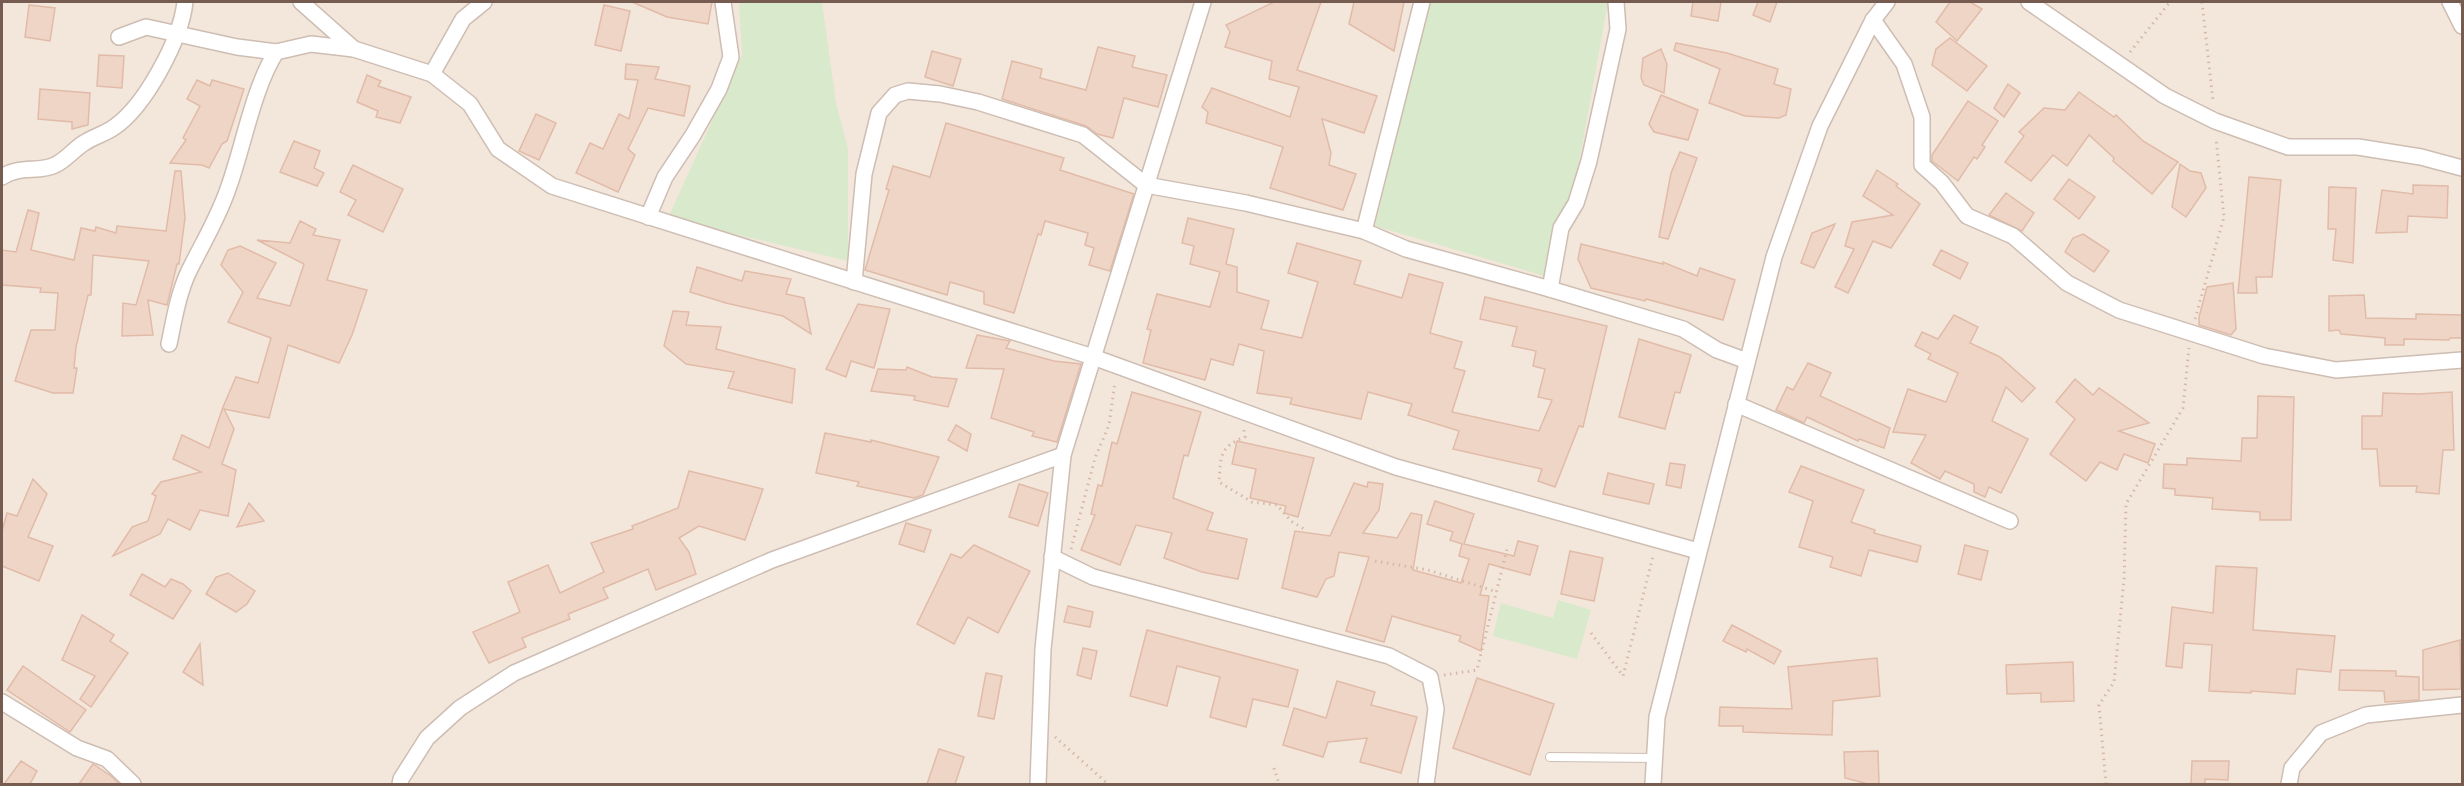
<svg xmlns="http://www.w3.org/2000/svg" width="2464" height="786" font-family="Ubuntu,sans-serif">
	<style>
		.residential { fill: #f3e7dc }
		.green { fill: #d9e9cb }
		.building { fill: #efd5c6; stroke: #e1bba8; stroke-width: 1.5 }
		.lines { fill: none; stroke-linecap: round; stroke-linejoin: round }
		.lane-casing { stroke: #cebdb2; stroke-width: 10 }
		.street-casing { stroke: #cebdb2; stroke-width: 18 }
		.path { stroke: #d5b8a8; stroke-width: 3; stroke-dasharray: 1.5 4.5; stroke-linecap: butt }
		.lane { stroke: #fff; stroke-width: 8 }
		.street { stroke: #fff; stroke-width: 15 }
	</style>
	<rect width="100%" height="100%" fill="#fcf5ed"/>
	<!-- residential -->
	<rect class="residential" x="2" y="2" width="2460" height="782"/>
	<!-- green -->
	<g class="green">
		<polygon points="739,2 822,2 836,103 848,149 848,261 668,218 742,55"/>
		<polygon points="1429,2 1608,2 1558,280 1375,226"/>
		<polygon points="1558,600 1591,610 1577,659 1493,636 1501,603 1553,618"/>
	</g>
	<!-- building -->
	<g class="building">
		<polygon points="632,2 712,2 708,24 667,17"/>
		<polygon points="1274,2 1321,2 1297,70 1377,96 1364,133 1322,119 1331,153 1329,165 1356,174 1343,210 1270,188 1283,147 1206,123 1208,112 1202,107 1212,88 1290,117 1299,87 1269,79 1272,61 1225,47 1230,32 1226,25"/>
		<polygon points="1354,2 1404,2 1394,51 1349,24"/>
		<polygon points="1693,2 1721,2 1718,21 1691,16"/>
		<polygon points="1758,2 1777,2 1770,22 1753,15"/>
		<polygon points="1950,2 1970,2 1982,9 1957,41 1936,22"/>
		<polygon points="29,5 55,8 50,41 25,37"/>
		<polygon points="604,5 630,11 621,51 595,45"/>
		<polygon points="1950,38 1987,66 1967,91 1932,65 1936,49"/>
		<polygon points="1676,43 1727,53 1778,69 1774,84 1791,89 1786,115 1779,118 1745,116 1709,103 1720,69 1674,50"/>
		<polygon points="1098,47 1135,56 1132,67 1167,75 1158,107 1124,98 1113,138 1097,134 1086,126 1002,99 1012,61 1042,69 1040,78 1086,90"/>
		<polygon points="1661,49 1667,64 1664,93 1644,85 1641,78 1643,58"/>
		<polygon points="932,51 961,59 953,86 925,77"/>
		<polygon points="99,55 124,56 122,88 97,86"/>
		<polygon points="626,64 659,67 655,79 690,86 684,116 648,108 628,149 635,155 618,192 576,173 590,143 603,149 619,114 629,119 638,80 625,79"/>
		<polygon points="367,75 381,81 378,86 411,97 400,123 376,117 378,111 357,102"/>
		<polygon points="197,80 210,86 212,80 244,89 227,141 222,144 209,168 202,165 170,163 186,140 183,138 200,106 187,99"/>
		<polygon points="2008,84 2020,93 2004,117 1994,108"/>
		<polygon points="40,89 90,93 88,125 72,129 72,122 38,119"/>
		<polygon points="2079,92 2114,117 2116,115 2143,141 2178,162 2152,194 2113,161 2114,158 2089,135 2067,166 2053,155 2031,181 2005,162 2024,136 2019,132 2044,108 2065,110"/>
		<polygon points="1661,95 1698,110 1688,140 1654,132 1649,124"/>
		<polygon points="1968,101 1998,121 1982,145 1985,147 1977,159 1974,157 1958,181 1932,161 1932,155"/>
		<polygon points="536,114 556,123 539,160 519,151"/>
		<polygon points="946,123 1064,158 1060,170 1134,194 1110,271 1089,265 1094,248 1085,245 1088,233 1045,221 1041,235 1038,234 1014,313 984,304 984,292 950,282 947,295 865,270 889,190 886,189 893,166 930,177"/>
		<polygon points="294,141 320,151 314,168 324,173 317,186 280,172"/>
		<polygon points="1680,152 1697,158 1668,239 1659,237 1671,173"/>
		<polygon points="2180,164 2190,171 2201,173 2206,188 2186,217 2172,207"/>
		<polygon points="353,165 403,189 383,232 348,215 356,200 340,192"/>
		<polygon points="1877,170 1898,184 1896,186 1920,204 1891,248 1873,241 1848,293 1835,287 1854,249 1845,246 1852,222 1893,215 1863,196"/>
		<polygon points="175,171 181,171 185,218 179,264 177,264 167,305 148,300 153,335 122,336 123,303 136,305 149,261 93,255 91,295 88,295 76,347 74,368 77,368 73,393 53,393 15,381 31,330 55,330 58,293 40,292 41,288 2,285 2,250 16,252 28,210 39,213 31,250 74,260 81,228 95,231 96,227 116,233 117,226 166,231"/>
		<polygon points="2249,177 2281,180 2272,277 2256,277 2257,293 2238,293"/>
		<polygon points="2069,179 2095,197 2079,219 2054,199"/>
		<polygon points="2413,185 2448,186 2447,218 2408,216 2407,232 2376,233 2382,190 2413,194"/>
		<polygon points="2329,187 2356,188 2353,263 2333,260 2336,229 2328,229"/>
		<polygon points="2006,193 2034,213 2022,231 1989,215"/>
		<polygon points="1188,218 1234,229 1226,264 1237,267 1237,292 1269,301 1261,329 1302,338 1318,282 1288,273 1297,243 1361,261 1354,284 1402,298 1409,274 1443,283 1430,333 1462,342 1454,368 1465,371 1452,412 1539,431 1552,400 1538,397 1545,369 1533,366 1536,351 1512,346 1517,327 1480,319 1485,297 1607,326 1583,427 1579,426 1555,487 1538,481 1542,469 1453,449 1459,431 1408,415 1412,404 1368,392 1361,419 1290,404 1292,398 1257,393 1264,351 1239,344 1233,365 1211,359 1205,380 1143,363 1151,330 1147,329 1157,294 1210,307 1220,272 1190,264 1194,246 1182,243"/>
		<polygon points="300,221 316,229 313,235 340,240 327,280 367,290 352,335 339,363 288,345 269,418 224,409 234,429 222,464 236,470 228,516 200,510 190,530 168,519 160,534 113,556 132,527 148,521 156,496 152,494 161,482 201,472 173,459 182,435 209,448 223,407 236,377 258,383 271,338 228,322 243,292 221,265 228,250 240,246 276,263 257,298 290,306 304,264 257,240 290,243"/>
		<polygon points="1835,224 1814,268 1801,263 1812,233"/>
		<polygon points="2083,234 2109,251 2094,272 2065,252 2073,238"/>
		<polygon points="1581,244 1663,264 1663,262 1697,276 1700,268 1735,280 1723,320 1646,299 1645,301 1591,288 1578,259"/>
		<polygon points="1941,250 1968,263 1960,279 1933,265"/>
		<polygon points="697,267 742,281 745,271 791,279 786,294 804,298 811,334 783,316 726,303 690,292"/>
		<polygon points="2233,283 2236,329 2231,335 2199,325 2199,317 2207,287"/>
		<polygon points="2364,295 2366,318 2416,319 2416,314 2463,315 2463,338 2450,338 2449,340 2404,339 2404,345 2385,345 2385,338 2341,334 2339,330 2329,331 2329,296"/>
		<polygon points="858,304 890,309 874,368 851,361 846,377 826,369"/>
		<polygon points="673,311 689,312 686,325 721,327 716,349 795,369 792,403 728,388 734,372 686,364 664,346"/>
		<polygon points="1954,315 1978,327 1970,343 2000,357 2035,388 2022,402 2006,387 1992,421 2028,439 2001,493 1989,487 1985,497 1974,492 1974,484 1945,471 1940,479 1911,463 1926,435 1893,432 1908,389 1946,402 1958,373 1928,359 1931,354 1915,346 1922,332 1938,339"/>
		<polygon points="977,335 1010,341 1006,348 1054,361 1081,364 1057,442 1032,436 1034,432 991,418 1004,369 966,368"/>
		<polygon points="1639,339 1691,355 1680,393 1675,392 1665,429 1619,417"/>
		<polygon points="1808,363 1831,373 1820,396 1890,428 1884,448 1859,439 1858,441 1807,417 1804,423 1776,410 1787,387 1793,390"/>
		<polygon points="907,367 932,377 957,379 948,407 914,400 915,396 871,391 878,369 906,370"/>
		<polygon points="2075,379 2093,395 2099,388 2149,423 2119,431 2155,444 2148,463 2124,454 2117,470 2100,462 2086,481 2050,454 2075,419 2056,402"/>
		<polygon points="1132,392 1201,412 1188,456 1184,455 1173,498 1213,513 1207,530 1247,539 1238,579 1202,572 1164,558 1172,533 1136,525 1120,565 1081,550 1095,515 1091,514 1098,485 1102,486 1112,442 1117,444"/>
		<polygon points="2452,392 2454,450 2443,450 2439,494 2416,492 2417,486 2380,486 2377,449 2362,449 2362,416 2382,416 2383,393 2418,394"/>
		<polygon points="2258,396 2294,397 2291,520 2260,520 2260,512 2212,509 2213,498 2175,495 2175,489 2163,488 2164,464 2187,465 2187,458 2241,461 2242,438 2257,438"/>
		<polygon points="956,425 971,434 967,451 948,440"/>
		<polygon points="825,433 871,442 871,440 939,457 923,495 914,498 857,486 859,482 816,473"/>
		<polygon points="1237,441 1314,458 1298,517 1284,513 1286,506 1250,498 1256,469 1232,464"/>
		<polygon points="1670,463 1685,465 1681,488 1666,485"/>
		<polygon points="1801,466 1864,490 1851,522 1875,530 1874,533 1921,546 1917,562 1869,550 1861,576 1830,567 1833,557 1799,547 1813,501 1789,492"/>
		<polygon points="689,471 763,489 745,540 699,526 679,538 689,552 696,574 656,590 648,569 603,588 608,598 568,614 570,619 522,638 526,647 489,663 473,632 520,612 508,582 548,565 560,593 604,572 591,543 633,529 632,526 678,508"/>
		<polygon points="1608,473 1654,484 1649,504 1603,494"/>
		<polygon points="33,479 47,494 28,537 53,546 39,581 2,566 2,531 7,513 17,516"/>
		<polygon points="1368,482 1383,484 1379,510 1363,533 1397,538 1411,513 1422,515 1413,570 1461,583 1469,559 1459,556 1462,544 1450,540 1453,532 1427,524 1435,501 1474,514 1464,544 1514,556 1518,541 1538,546 1530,575 1489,564 1480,595 1489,596 1481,651 1459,641 1461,636 1392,616 1384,642 1346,631 1369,557 1339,552 1334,576 1326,579 1317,597 1282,588 1295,531 1330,536 1354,483 1367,487"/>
		<polygon points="1019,484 1048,493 1038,526 1009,517"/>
		<polygon points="249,503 264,521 237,527"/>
		<polygon points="906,523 931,530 924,552 899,544"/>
		<polygon points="974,545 1030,571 998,633 968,617 954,644 917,624 951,554 961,558"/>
		<polygon points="1965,545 1988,551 1981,580 1958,574"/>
		<polygon points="1570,551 1603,558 1594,601 1561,594"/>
		<polygon points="2216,566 2257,568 2253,630 2335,636 2331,672 2297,669 2295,694 2251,691 2251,693 2209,691 2212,645 2184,643 2182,668 2166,666 2172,607 2213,613"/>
		<polygon points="228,573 255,591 247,604 236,612 206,594 216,577"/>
		<polygon points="142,574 165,587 171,579 183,584 191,591 173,619 130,595"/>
		<polygon points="1068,606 1093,612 1090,627 1064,622"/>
		<polygon points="82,615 114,635 110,641 128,653 91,707 80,699 95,676 62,660"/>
		<polygon points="1732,625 1781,651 1774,664 1747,649 1746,652 1723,641"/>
		<polygon points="1147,630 1298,670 1288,707 1253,699 1246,727 1210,717 1220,677 1177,666 1167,706 1130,696"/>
		<polygon points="2460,640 2461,689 2423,690 2423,650"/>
		<polygon points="200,644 203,685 183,672"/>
		<polygon points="1083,648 1097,651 1091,679 1077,675"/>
		<polygon points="1877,658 1880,696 1833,701 1832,735 1743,732 1743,726 1719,726 1720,707 1792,709 1788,667"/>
		<polygon points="2073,662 2074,701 2041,702 2041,693 2007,694 2006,665"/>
		<polygon points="23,666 86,710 70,732 7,690"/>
		<polygon points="2340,670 2396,671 2396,676 2419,677 2419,700 2385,702 2384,691 2339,690"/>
		<polygon points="986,673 1002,676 994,719 978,716"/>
		<polygon points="1477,678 1554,704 1530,775 1453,748"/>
		<polygon points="1337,681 1375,692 1371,705 1417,717 1401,773 1360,762 1367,738 1328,742 1323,757 1283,745 1294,708 1326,718"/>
		<polygon points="939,749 964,757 955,784 927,784"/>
		<polygon points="1878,751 1879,784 1868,784 1845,778 1844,752"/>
		<polygon points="21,761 37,771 30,784 4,784"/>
		<polygon points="2192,761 2229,761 2228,780 2205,779 2205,784 2191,784"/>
		<polygon points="93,764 111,776 119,784 79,784"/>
	</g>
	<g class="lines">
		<defs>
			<polyline id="lane" points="1550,757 1655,758"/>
			<g id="street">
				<polyline points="301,2 354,49 432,74 470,104 498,149 552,186 1093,357 1396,467 1698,551"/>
				<polyline points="2029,2 2165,96 2215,121 2288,147 2358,147 2421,157 2462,168"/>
				<polyline points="2450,2 2462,26"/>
				<polyline points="1873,20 1904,64 1922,117 1922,165 1942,183 1967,216 2013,236 2067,283 2119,310 2264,356 2336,370 2462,360"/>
				<polyline points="119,37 146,27 237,47 276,52"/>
				<polyline points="432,74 463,19 484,2"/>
				<path d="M2 177C19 165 39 173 55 165 66 160 74 149 84 143 93 137 104 134 113 128 145 107 181 39 185 2"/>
				<polyline points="648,217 665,177 693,135 719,89 731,57 723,2"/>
				<polyline points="1364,231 1422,2"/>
				<polyline points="854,282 864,174 879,113 895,95 908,91 940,94 978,102 1083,135 1146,185 1246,203 1364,231 1406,249 1550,289 1683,329 1717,350 1747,361"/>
				<polyline points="1550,289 1561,228 1576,203 1589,161 1618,29 1616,2"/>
				<path d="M169 344C174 320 178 295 188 273 202 244 219 217 229 186 244 144 253 89 276 52L311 44 354 49"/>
				<polyline points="1736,404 2010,521"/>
				<polyline points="1052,557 1093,577 1389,656 1430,677 1436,709 1426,784"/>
				<polyline points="2,702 77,748 107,759 133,784"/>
				<polyline points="400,784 401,779 427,738 460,708 514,673 772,560 1063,455"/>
				<polyline points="1038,784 1043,649 1063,455 1203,2"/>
				<polyline points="1653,784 1657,717 1774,257 1820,126 1873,20 1887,2"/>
				<polyline points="2289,784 2292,768 2321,733 2366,715 2462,705"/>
			</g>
		</defs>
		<!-- lane casing -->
		<use href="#lane" class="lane-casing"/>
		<!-- street casing -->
		<use href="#street" class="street-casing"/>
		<!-- path -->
		<g class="path">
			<polyline points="2202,2 2213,101"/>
			<polyline points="2130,52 2170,2"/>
			<polyline points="2195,319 2224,217 2216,138"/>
			<path d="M1244 430 1245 437C1219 447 1221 456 1219 482L1252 502 1277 505 1291 521 1304 529"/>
			<polyline points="1071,549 1095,458 1109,425 1115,382"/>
			<polyline points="1375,561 1428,570 1497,592"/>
			<polyline points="1591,633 1623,676 1653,556"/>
			<polyline points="1444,675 1477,670 1508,545"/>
			<polyline points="1055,737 1108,784"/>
			<polyline points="1274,768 1279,784"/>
			<polyline points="2106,784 2099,705 2114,682 2124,579 2126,504 2183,408 2189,348"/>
		</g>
		<!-- lane -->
		<use href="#lane" class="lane"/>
		<!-- street -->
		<use href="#street" class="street"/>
	</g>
	<!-- border -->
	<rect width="2464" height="786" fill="none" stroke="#765c50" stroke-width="6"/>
</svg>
